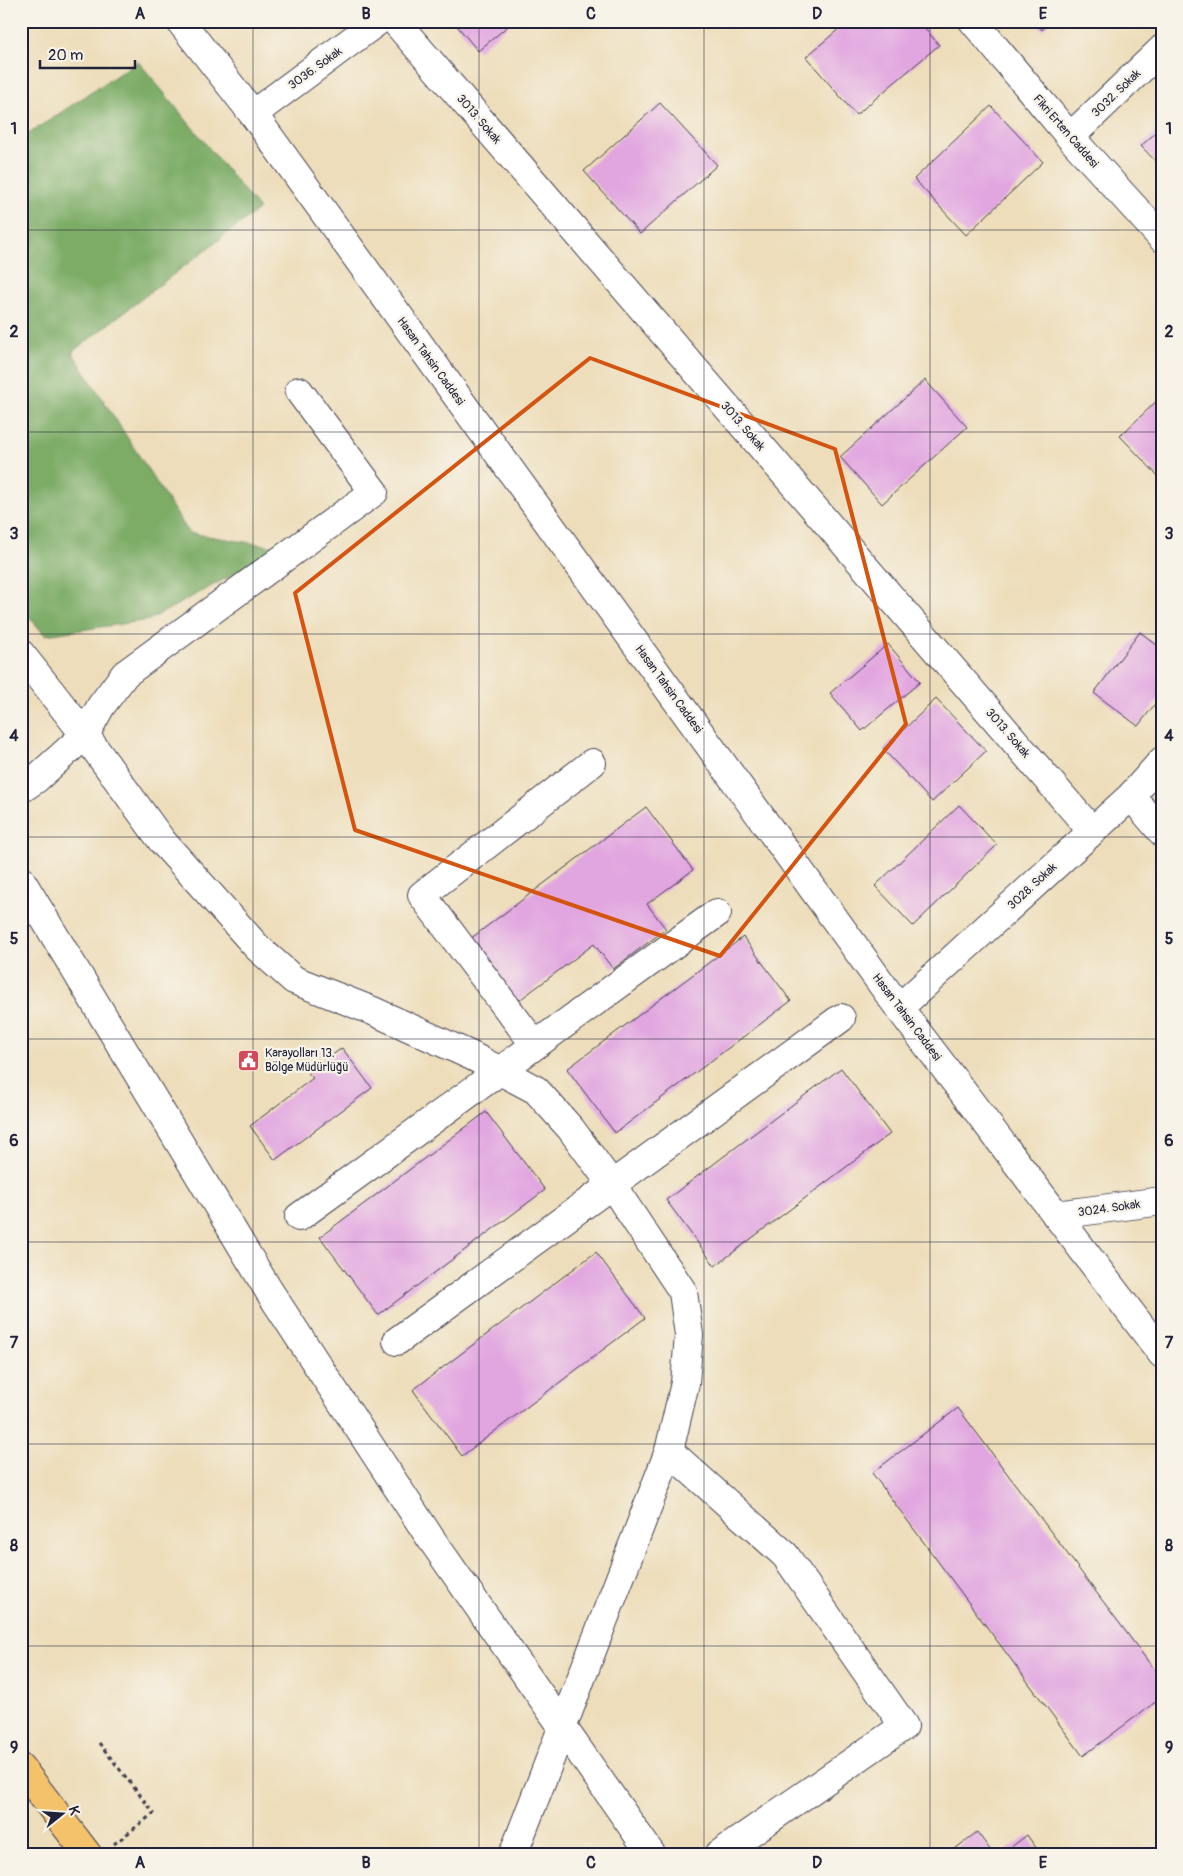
<svg xmlns="http://www.w3.org/2000/svg" width="1183" height="1876" font-family="Pangolin,sans-serif">
	<style>
		.forest { fill: #7bac66; stroke: #4e6750 }
		.building { fill: #e1a5e0 }
		.lines { fill: none; stroke-linecap: round; stroke-linejoin: round }
		.minor-casing { stroke: #403e4e; stroke-width: 30 }
		.highway-casing { stroke: #403e4e; stroke-width: 30 }
		.path { stroke: #403e4e; stroke-width: 3; stroke-dasharray: 4 4; stroke-linecap: butt }
		.minor { stroke: #fff; stroke-width: 28 }
		.highway { stroke: #f4c26a; stroke-width: 28 }
		.marked { fill: none; stroke: #d45411; stroke-width: 4; stroke-linejoin: round }
		.grid { fill: none; stroke: #22223b; stroke-width: 1; stroke-opacity: 0.55 }
		.labels { text-anchor: middle; stroke-width: 4.5; stroke-linejoin: round; paint-order: stroke }
		.street-label { font-size: 12px; fill: #22223b; stroke: #f7f3e8 }
		.poi-label { font-size: 12px; fill: #22223b; stroke: #f7f3e8; text-anchor: start }
		.neatline { fill: none; stroke: #22223b; stroke-width: 2 }
		.grid-label { font-size: 16px; text-anchor: middle; font-weight: bold; fill: #22223b }
	</style>
	<rect width="100%" height="100%" fill="#f7f3e8"/>
	<filter id="ink" filterUnits="userSpaceOnUse"><feTurbulence type="fractalNoise" baseFrequency=".02" numOctaves="2"/><feDisplacementMap in="SourceGraphic" scale="10" xChannelSelector="R" yChannelSelector="G"/><feConvolveMatrix kernelMatrix="1 2 1 2 8 2 1 2 1" color-interpolation-filters="sRGB"/></filter>
	<filter id="wash" filterUnits="userSpaceOnUse"><feTurbulence type="fractalNoise" baseFrequency=".0096" numOctaves="4" result="noise"/><feDisplacementMap in="SourceGraphic" scale="20" xChannelSelector="R" yChannelSelector="G"/><feGaussianBlur stdDeviation="1.12" result="paint"/><feColorMatrix in="noise" values="0 0 0 0 0 0 0 0 0 0 0 0 0 0 0 0 0 1.4 0 .05"/><feComposite in="paint" operator="in"/></filter>
	<g filter="url(#wash)">
		<rect width="100%" height="100%" fill="#edddba"/>
		<!-- forest -->
		<polygon class="forest" points="138,61 259,209 72,352 189,533 282,548 149,620 45,635 21,608 21,139"/>
		<g id="blocks">
			<!-- building -->
			<g class="building">
				<polygon points="453,21 514,21 478,51"/>
				<polygon points="848,21 919,21 939,45 856,115 806,57"/>
				<polygon points="1035,21 1052,21 1042,30"/>
				<polygon points="660,103 717,165 640,234 584,171"/>
				<polygon points="991,106 1043,162 966,235 914,179"/>
				<polygon points="1162,127 1162,168 1141,146"/>
				<polygon points="925,380 967,427 882,504 840,457"/>
				<polygon points="1162,396 1162,480 1120,436"/>
				<polygon points="1140,632 1162,649 1162,695 1138,726 1094,693"/>
				<polygon points="888,644 920,682 862,731 830,693"/>
				<polygon points="936,699 986,751 932,802 883,749"/>
				<polygon points="959,805 997,845 913,926 875,886"/>
				<polygon points="646,807 693,870 647,904 666,929 613,969 594,944 517,1002 470,939"/>
				<polygon points="743,937 791,1001 615,1133 567,1069"/>
				<polygon points="342,1048 372,1088 275,1160 250,1126 313,1078 308,1073"/>
				<polygon points="841,1068 890,1134 715,1266 666,1200"/>
				<polygon points="486,1112 545,1190 378,1315 320,1237"/>
				<polygon points="596,1252 645,1318 462,1456 413,1390"/>
				<polygon points="958,1408 1162,1680 1162,1697 1083,1756 872,1473"/>
				<polygon points="977,1832 994,1855 947,1855"/>
				<polygon points="1027,1835 1041,1855 1001,1855"/>
			</g>
		</g>
	</g>
	<g filter="url(#ink)">
		<use href="#blocks" fill-opacity="0" stroke="#403e4e" stroke-width="1"/>
		<g class="lines">
			<defs>
				<g id="minor">
					<polyline points="180,21 253,114 899,1008 1162,1354"/>
					<polyline points="395,21 1092,831"/>
					<polyline points="973,21 1070,137 1162,238"/>
					<polyline points="253,114 378,21"/>
					<polyline points="1070,137 1162,49"/>
					<polyline points="21,654 85,735 101,706 125,674 374,492 299,391"/>
					<polyline points="21,789 36,779 85,735 162,841 257,947 294,980 373,1011 472,1056 536,1090 571,1129 612,1185 683,1292 689,1335 685,1383 669,1451 513,1855"/>
					<polyline points="1131,796 1162,832"/>
					<polyline points="21,880 269,1291 429,1536 652,1855"/>
					<polyline points="899,1008 1131,796 1162,761"/>
					<polyline points="535,1045 422,895 592,763"/>
					<polyline points="1056,1215 1162,1201"/>
					<polyline points="299,1217 717,913"/>
					<polyline points="397,1341 841,1018"/>
					<polyline points="669,1451 785,1555 904,1726 718,1855"/>
				</g>
				<polyline id="highway" points="21,1768 88,1855"/>
			</defs>
			<!-- minor casing -->
			<use href="#minor" class="minor-casing"/>
			<!-- highway casing -->
			<use href="#highway" class="highway-casing"/>
			<!-- path -->
			<polyline class="path" points="99,1743 154,1813 114,1844"/>
			<!-- minor -->
			<use href="#minor" class="minor"/>
			<!-- highway -->
			<use href="#highway" class="highway"/>
		</g>
	</g>
	<!-- marked area -->
	<path class="marked" d="M590 358 835 449 906 724 720 956 355 830 295 593Z"/>
	<!-- grid -->
	<path class="grid" d="M253 21V1855M479 21V1855M704 21V1855M930 21V1855M21 230H1162M21 432H1162M21 634H1162M21 837H1162M21 1039H1162M21 1242H1162M21 1444H1162M21 1646H1162"/>
	<!-- icons -->
	<defs>
		<symbol id="civic-square" viewBox="-11 -11 22 22"><rect x="-9" y="-9" width="18" height="18" rx="4" fill="#d1495b" stroke="#f7f3e8"/><path d="M-.6-6.5H3V-4.5H.6V-3L4-1V1h2V6H-6V1h2V-1L-.6-3ZM-1.2 2.5V6h2.4V2.5Z" fill="#fff"/></symbol>
	</defs>
	<g fill-rule="evenodd">
		<use href="#civic-square" x="236" y="1048" width="25" height="25"/>
	</g>
	<g class="labels">
		<!-- street labels -->
		<g class="street-label">
			<text transform="translate(315 68) rotate(-36)" y="4">3036. Sokak</text>
			<text transform="translate(1116 93) rotate(-44)" y="4">3032. Sokak</text>
			<text transform="translate(479 119) rotate(49)" y="4">3013. Sokak</text>
			<text transform="translate(1066 131) rotate(49)" y="4">Fikri Erten Caddesi</text>
			<text transform="translate(431 361) rotate(54)" y="4">Hasan Tahsin Caddesi</text>
			<text transform="translate(743 426) rotate(49)" y="4">3013. Sokak</text>
			<text transform="translate(669 689) rotate(54)" y="4">Hasan Tahsin Caddesi</text>
			<text transform="translate(1008 733) rotate(49)" y="4">3013. Sokak</text>
			<text transform="translate(1032 886) rotate(-43)" y="4">3028. Sokak</text>
			<text transform="translate(907 1017) rotate(53)" y="4">Hasan Tahsin Caddesi</text>
			<text transform="translate(1109 1208) rotate(-8)" y="4">3024. Sokak</text>
		</g>
		<!-- poi labels -->
		<g class="poi-label">
			<text x="265" y="1057">Karayolları 13.<tspan x="265" dy="14">Bölge Müdürlüğü</tspan></text>
		</g>
	</g>
	<!-- margin -->
	<rect width="1183" height="1876" fill="none" stroke="#f7f3e8" stroke-width="55"/>
	<!-- north arrow -->
	<g transform="translate(62 1814) rotate(73)" stroke="#f7f3e8" stroke-width="4" paint-order="stroke">
	<path d="M0-4L9 19L0 12L-9 19Z" fill="#22223b"/>
	<text y="-8" font-size="14" font-weight="bold" text-anchor="middle" fill="#22223b">K</text>
	</g>
	<!-- scale -->
	<path d="M40 60v8h95v-8" fill="none" stroke="#22223b" stroke-width="2.5"/>
	<text x="48" y="60" font-size="15" fill="#22223b" stroke="#f7f3e8" stroke-width="4" paint-order="stroke">20 m</text>
	<rect x="28" y="28" width="1128" height="1820" class="neatline"/>
	<g class="grid-label">
		<text x="140" y="19">A</text>
		<text x="366" y="19">B</text>
		<text x="591" y="19">C</text>
		<text x="817" y="19">D</text>
		<text x="1043" y="19">E</text>
		<text x="14" y="134">1</text>
		<text x="1169" y="134">1</text>
		<text x="14" y="337">2</text>
		<text x="1169" y="337">2</text>
		<text x="14" y="539">3</text>
		<text x="1169" y="539">3</text>
		<text x="14" y="741">4</text>
		<text x="1169" y="741">4</text>
		<text x="14" y="944">5</text>
		<text x="1169" y="944">5</text>
		<text x="14" y="1146">6</text>
		<text x="1169" y="1146">6</text>
		<text x="14" y="1348">7</text>
		<text x="1169" y="1348">7</text>
		<text x="14" y="1551">8</text>
		<text x="1169" y="1551">8</text>
		<text x="14" y="1753">9</text>
		<text x="1169" y="1753">9</text>
		<text x="140" y="1868">A</text>
		<text x="366" y="1868">B</text>
		<text x="591" y="1868">C</text>
		<text x="817" y="1868">D</text>
		<text x="1043" y="1868">E</text>
	</g>
</svg>
